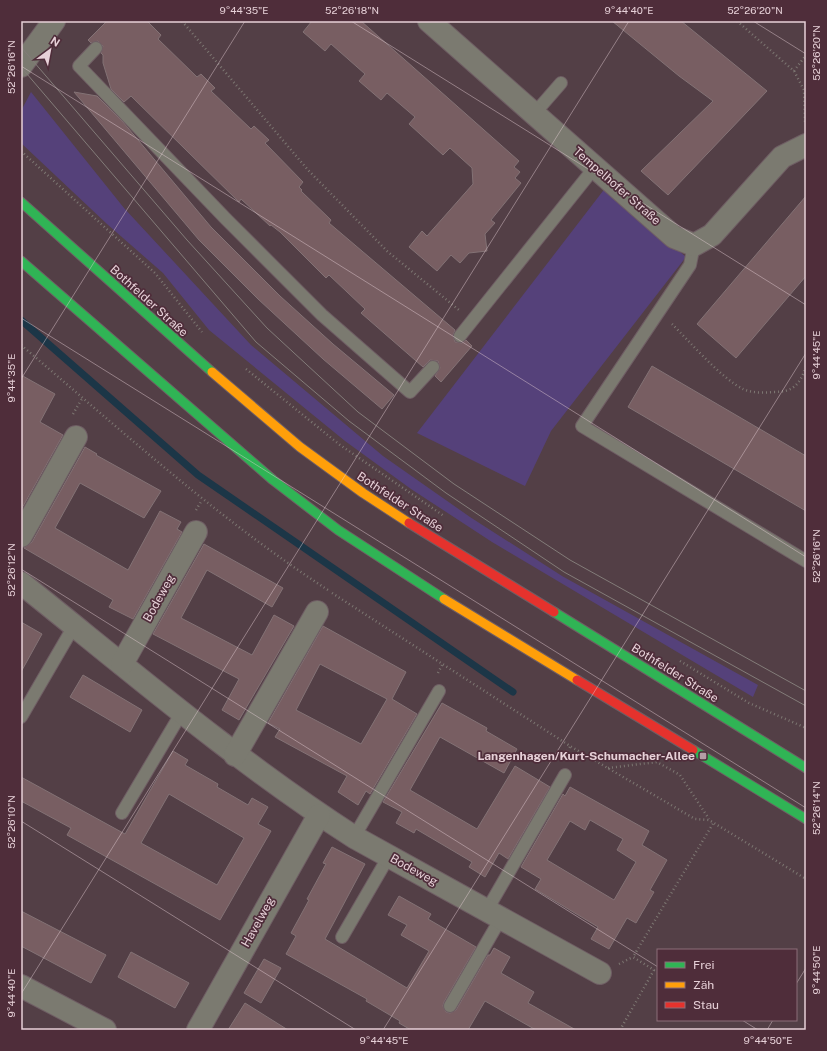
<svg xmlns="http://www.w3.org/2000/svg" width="827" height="1051" font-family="'Public Sans',sans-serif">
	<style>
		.green { fill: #55417a }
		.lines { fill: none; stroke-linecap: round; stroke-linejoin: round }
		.stream { stroke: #1c3647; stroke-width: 7 }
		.building { fill: #785e62; stroke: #837275; fill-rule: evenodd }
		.lane-casing { stroke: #6f5e64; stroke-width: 14 }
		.street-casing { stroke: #6f5e64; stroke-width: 24 }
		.fast-casing { stroke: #6f5e64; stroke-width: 11 }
		.slow-casing { stroke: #6f5e64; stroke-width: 11 }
		.jam-casing { stroke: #6f5e64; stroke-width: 11 }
		.path { stroke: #7d7772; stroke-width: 2.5; stroke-dasharray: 1 3; stroke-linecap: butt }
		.lane { stroke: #7b7a70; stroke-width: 12 }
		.street { stroke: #7b7a70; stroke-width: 22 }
		.fast { stroke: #30b455; stroke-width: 9 }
		.slow { stroke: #ff9f0a; stroke-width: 9 }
		.jam { stroke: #e5322d; stroke-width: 9 }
		.tram { stroke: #837c79; stroke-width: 1 }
		.ticks { fill: none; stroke: #e7d1d8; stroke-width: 1; stroke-opacity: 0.45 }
		.poi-dot { fill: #b39ea5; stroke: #4f2d3a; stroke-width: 1.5 }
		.labels { text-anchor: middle; stroke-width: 3.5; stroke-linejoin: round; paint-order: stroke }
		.street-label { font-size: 12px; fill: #e7d1d8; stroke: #4f2d3a }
		.poi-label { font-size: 12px; font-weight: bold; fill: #e7d1d8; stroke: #4f2d3a; text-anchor: end }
		.neatline { fill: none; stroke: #e7d1d8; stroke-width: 1.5 }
		.ticks-label { font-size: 10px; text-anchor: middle; fill: #e7d1d8 }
	</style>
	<rect width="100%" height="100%" fill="#533f46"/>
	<!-- green -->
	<g class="green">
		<polygon points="31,92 124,208 251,345 383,456 470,517 562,576 758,685 753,697 492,542 411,489 345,441 209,330 163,273 107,224 21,143 21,111"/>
		<polygon points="606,187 686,257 551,431 525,486 417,433"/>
	</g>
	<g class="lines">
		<!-- stream -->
		<polyline class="stream" points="21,320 198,475 513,692"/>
	</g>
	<!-- building -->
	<g class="building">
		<polygon points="107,21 147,21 161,35 158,39 197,77 201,74 215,88 211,91 251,129 254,126 269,140 265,143 303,182 299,187 302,190 301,191 331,220 329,223 455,330 453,335 455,342 462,343 466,340 472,346 441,382 435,376 440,368 438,361 430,360 423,367 361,313 365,309 329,275 326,278 280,232 271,225 270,226 241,199 239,202 131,96 124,102 111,89 103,63 103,55 101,53 103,46 98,41 91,43 88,40"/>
		<polygon points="312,21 361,21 519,161 514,167 520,172 515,178 521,183 491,220 495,223 485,234 487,251 469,253 460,263 451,255 437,271 409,247 422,231 427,236 473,184 472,168 450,148 443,155 409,124 415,117 387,93 381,100 359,81 365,74 331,44 325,51 303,32"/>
		<polygon points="612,21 681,21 767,91 668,195 641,171 713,101 679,76"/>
		<polygon points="74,92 97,96 123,122 211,227 280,296 333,344 394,395 382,409 323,359 258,299 199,240"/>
		<polygon points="806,196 806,276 736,358 697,324"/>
		<polygon points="652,366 806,456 806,511 628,407"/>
		<polygon points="21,375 55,394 40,422 63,435 21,510"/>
		<polygon points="85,447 97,454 96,455 161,491 144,518 80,483 55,528 128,570 160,511 181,522 177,529 182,532 133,619 109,607 113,600 24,548 32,542"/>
		<polygon points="204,544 283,588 272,607 207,570 181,618 252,655 274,615 294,626 239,720 222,710 239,679 153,634"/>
		<polygon points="21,622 42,634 21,672"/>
		<path d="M323 626 406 672 392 699 417 714 370 794 366 791 358 805 338 792 347 776 275 737 280 729 268 723ZM320 664 387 699 361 744 296 710Z"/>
		<polygon points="83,675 142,710 130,732 70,697"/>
		<polygon points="442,703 487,728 486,731 517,749 504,773 440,737 410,790 477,829 515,766 550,787 508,859 499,853 485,877 469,867 472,862 416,829 414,833 396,823 402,812 383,802"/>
		<path d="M173 751 188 760 185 765 218 784 217 787 248 805 252 798 268 807 258 824 271 831 220 920 67 835 71 828 21 801V777L125 834ZM169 794 244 838 217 885 141 843Z"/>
		<path d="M570 787 649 831 642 845 667 860 650 890 654 892 636 923 627 918 609 949 591 939 598 927 535 889 541 879 521 867 563 794 565 796ZM590 820 623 839 617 850 636 862 614 900 547 860 570 821 585 830Z"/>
		<polygon points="332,847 365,864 325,939 407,988 429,951 401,935 407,925 388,915 399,896 431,914 428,919 476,947 444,1002 443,1006 446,1012 450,1013 456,1010 488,955 490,955 494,948 510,957 501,973 534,992 528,1003 576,1030 536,1030 485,1001 468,1030 411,1030 399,1023 400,1021 366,1001 367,999 286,954 296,936 291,933 309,900 307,899 326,864 323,863"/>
		<polygon points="21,911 106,955 91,983 21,946"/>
		<polygon points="131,952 189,983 175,1008 118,977"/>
		<polygon points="264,959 281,968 261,1003 244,993"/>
		<polygon points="245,1003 288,1030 228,1030"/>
	</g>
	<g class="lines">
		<defs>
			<g id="lane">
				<polyline points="96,48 79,66 226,219 322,315 410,392 433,367"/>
				<polyline points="534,114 561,83"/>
				<polyline points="694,245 690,265 582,426 806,561"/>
				<polyline points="460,336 595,167"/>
				<polyline points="21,717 74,626"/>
				<polyline points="122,813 182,712"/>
				<polyline points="354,837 439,691"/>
				<polyline points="487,910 565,775"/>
				<polyline points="342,937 389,856"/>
				<polyline points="450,1006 501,918"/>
			</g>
			<g id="street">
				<polyline points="429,21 674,237 694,245 712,235 782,157 806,145"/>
				<polyline points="21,66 54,21"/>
				<polyline points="21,536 76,437"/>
				<path d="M21 583C130 670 236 761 354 837L600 973"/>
				<polyline points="122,664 196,532"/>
				<polyline points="235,755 317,612"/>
				<polyline points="21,986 105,1030"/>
				<polyline points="198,1030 319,815"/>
			</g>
			<g id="fast">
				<polyline points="21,202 212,372"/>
				<polyline points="21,261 273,480 338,530 444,599"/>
				<polyline points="554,612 806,768"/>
				<polyline points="693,750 806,819"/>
			</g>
			<g id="slow">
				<polyline points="212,372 300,447 363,493 409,523"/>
				<polyline points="444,599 577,680"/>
			</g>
			<g id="jam">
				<polyline points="409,523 554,612"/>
				<polyline points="577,680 693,750"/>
			</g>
		</defs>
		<!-- lane casing -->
		<use href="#lane" class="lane-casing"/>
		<!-- street casing -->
		<use href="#street" class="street-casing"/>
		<!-- fast casing -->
		<use href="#fast" class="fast-casing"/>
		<!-- slow casing -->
		<use href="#slow" class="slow-casing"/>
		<!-- jam casing -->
		<use href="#jam" class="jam-casing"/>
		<!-- path -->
		<g class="path">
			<polyline points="182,21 308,170 387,251 459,310"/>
			<polyline points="737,21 794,71 804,90 805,122"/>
			<polyline points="794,71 806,55"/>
			<polyline points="21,151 155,273 202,332"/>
			<path d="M672 324C689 341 722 379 743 389 752 393 763 393 773 392 794 392 799 385 806 367"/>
			<path d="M21 345C121 430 218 519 328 590"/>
			<polyline points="246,369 340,445 444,516"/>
			<polyline points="73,414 83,397"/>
			<polyline points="196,510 202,500"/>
			<polyline points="332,593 570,746 695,819 709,820 806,879"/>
			<polyline points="680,661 749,703 806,728"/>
			<polyline points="438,673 442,665"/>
			<polyline points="563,758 570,747"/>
			<polyline points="608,768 657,762 680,775 709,819"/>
			<polyline points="619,964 633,957"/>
			<polyline points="620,1030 654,970 633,957 714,822"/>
		</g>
		<!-- lane -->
		<use href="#lane" class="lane"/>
		<!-- street -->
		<use href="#street" class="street"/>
		<!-- fast -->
		<use href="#fast" class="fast"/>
		<!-- slow -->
		<use href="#slow" class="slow"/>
		<!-- jam -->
		<use href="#jam" class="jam"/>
		<!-- tram -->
		<g class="tram">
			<polyline points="21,47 187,240 267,328 358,412 454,484 570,560 806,691"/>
			<polyline points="21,67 256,342 349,421 446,493 564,572 806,706"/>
		</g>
	</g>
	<!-- ticks -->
	<path class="ticks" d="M351 21 806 305M753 21 806 54M21 66 806 557M21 318 806 808M21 379 245 21M21 569 658 967M21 821 356 1030M796 984 806 968M21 994 629 21M742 1020 758 1030M383 1030 806 353M767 1030 773 1020"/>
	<!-- markers -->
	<rect class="poi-dot" x="699" y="752" width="8" height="8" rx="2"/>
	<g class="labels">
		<!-- street labels -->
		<g class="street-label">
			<text transform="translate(617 186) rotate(41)" y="4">Tempelhofer Straße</text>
			<text transform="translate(149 301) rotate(42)" y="4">Bothfelder Straße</text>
			<text transform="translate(400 502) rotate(33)" y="4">Bothfelder Straße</text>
			<text transform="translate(159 598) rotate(-61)" y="4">Bodeweg</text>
			<text transform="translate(675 673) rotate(32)" y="4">Bothfelder Straße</text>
			<text transform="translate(414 870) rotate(29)" y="4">Bodeweg</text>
			<text transform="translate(258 922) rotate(-61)" y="4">Havelweg</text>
		</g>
		<!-- poi labels -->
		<g class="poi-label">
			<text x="695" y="760">Langenhagen/Kurt-Schumacher-Allee</text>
		</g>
	</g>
	<!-- border -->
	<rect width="827" height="1051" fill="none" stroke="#4f2d3a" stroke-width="44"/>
	<!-- legend -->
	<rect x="657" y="949" width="140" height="72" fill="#4f2d3a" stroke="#8c6f79"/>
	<rect x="665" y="962" width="20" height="6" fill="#30b455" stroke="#8c6f79"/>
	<text x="693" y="969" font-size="12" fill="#e7d1d8">Frei</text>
	<rect x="665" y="982" width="20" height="6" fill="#ff9f0a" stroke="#8c6f79"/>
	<text x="693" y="989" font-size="12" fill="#e7d1d8">Zäh</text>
	<rect x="665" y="1002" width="20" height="6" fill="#e5322d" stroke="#8c6f79"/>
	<text x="693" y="1009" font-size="12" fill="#e7d1d8">Stau</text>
	<!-- north arrow -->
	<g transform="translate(50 50) rotate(32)" stroke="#4f2d3a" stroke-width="3" paint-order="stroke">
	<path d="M0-3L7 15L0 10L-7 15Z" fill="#e7d1d8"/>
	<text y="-6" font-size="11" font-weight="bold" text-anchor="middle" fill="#e7d1d8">N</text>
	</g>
	<rect x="22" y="22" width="783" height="1007" class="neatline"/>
	<g class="ticks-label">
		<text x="244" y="14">9°44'35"E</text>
		<text x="352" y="14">52°26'18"N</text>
		<text x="629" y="14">9°44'40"E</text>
		<text x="755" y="14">52°26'20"N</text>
		<text transform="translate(816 53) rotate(-90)" y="4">52°26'20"N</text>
		<text transform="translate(11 67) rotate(-90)" y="4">52°26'16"N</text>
		<text transform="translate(816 355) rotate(-90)" y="4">9°44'45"E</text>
		<text transform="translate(11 378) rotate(-90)" y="4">9°44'35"E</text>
		<text transform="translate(816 556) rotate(-90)" y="4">52°26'16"N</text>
		<text transform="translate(11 570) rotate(-90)" y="4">52°26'12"N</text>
		<text transform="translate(816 808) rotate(-90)" y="4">52°26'14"N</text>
		<text transform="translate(11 822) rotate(-90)" y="4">52°26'10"N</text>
		<text transform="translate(816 970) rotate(-90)" y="4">9°44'50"E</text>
		<text transform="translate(11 993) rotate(-90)" y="4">9°44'40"E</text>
		<text x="384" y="1044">9°44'45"E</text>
		<text x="768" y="1044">9°44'50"E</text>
	</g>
</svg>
